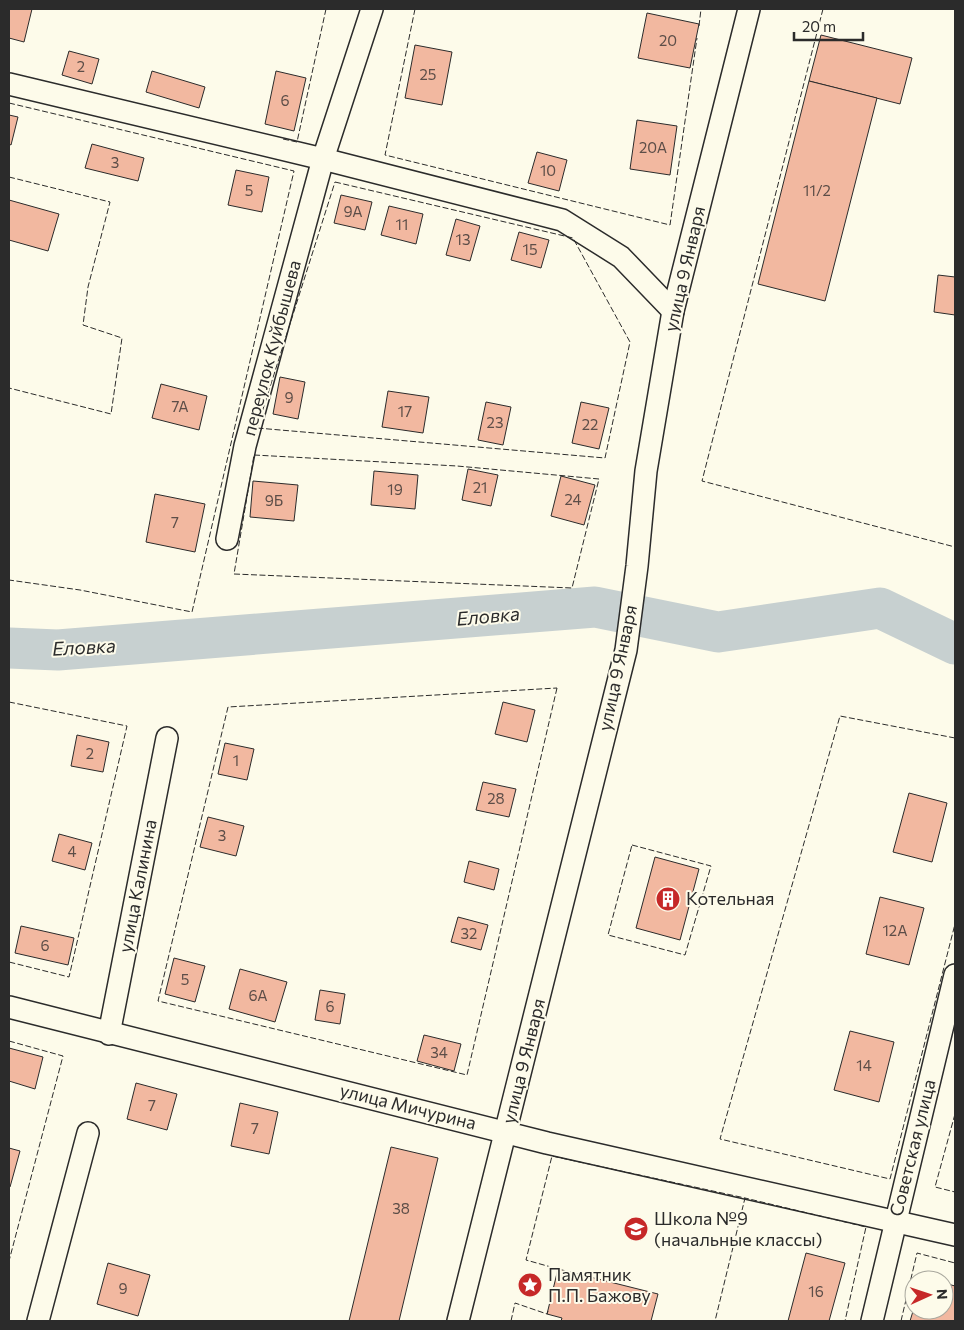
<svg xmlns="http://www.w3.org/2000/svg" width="964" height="1330" font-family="Commissioner,sans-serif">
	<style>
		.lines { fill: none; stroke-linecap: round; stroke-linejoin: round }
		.river { stroke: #c7d0d0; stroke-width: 41 }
		.building { fill: #f2b8a0; stroke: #2b2b2b }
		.street-casing { stroke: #2b2b2b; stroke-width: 24 }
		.street { stroke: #fdfbea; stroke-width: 21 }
		.fence { stroke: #2b2b2b; stroke-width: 1; stroke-dasharray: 6 2.5; stroke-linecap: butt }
		.labels { text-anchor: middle; stroke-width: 4; stroke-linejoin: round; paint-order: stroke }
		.number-label { font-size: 15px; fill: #5d4e48 }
		.street-label { font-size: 18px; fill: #2b2b2b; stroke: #fdfbea }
		.poi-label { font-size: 18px; fill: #2b2b2b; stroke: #fdfbea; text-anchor: start }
		.water-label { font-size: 19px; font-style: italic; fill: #2b2b2b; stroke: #fdfbea }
	</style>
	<rect width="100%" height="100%" fill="#fdfbea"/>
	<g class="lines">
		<!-- river -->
		<polyline class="river" points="9,648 58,650 595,607 718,632 880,608 955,644"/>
	</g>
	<!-- building -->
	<g class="building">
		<polygon points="9,9 32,9 24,42 9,38"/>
		<polygon points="647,13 699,24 690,68 638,58"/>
		<polygon points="821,35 912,58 900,104 809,81"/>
		<polygon points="415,45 452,52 442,105 405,98"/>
		<polygon points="69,51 99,59 92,84 62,75"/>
		<polygon points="152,71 205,87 199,108 146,92"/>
		<polygon points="276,71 306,78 294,131 265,124"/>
		<polygon points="809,81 877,98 825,301 758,284"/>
		<polygon points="9,115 18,117 11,145 9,144"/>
		<polygon points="637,120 677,126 670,175 630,169"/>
		<polygon points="92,144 144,158 138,181 85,168"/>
		<polygon points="537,152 567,160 559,191 528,183"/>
		<polygon points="236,170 269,177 262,212 228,205"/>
		<polygon points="341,195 372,202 365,230 334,223"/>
		<polygon points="9,200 59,214 48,251 9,240"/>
		<polygon points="389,206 423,214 416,244 381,235"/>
		<polygon points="456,219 480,226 470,261 446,255"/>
		<polygon points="519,232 549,240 541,268 511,260"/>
		<polygon points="938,275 955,277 955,315 934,312"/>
		<polygon points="280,377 305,382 298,419 273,414"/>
		<polygon points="161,384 207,396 199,430 152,418"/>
		<polygon points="388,391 429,397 423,433 382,427"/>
		<polygon points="486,402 511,407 503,445 478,440"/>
		<polygon points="581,402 609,408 599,449 572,443"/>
		<polygon points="468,469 498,475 491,506 462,500"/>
		<polygon points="374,471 418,475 415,509 371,505"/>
		<polygon points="561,476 595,485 584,525 551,516"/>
		<polygon points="253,481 298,485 294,521 250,517"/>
		<polygon points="155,494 205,504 195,552 146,542"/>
		<polygon points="503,702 535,710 527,742 495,734"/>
		<polygon points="77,735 109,742 103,772 71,766"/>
		<polygon points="225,743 254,749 247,780 218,774"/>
		<polygon points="483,782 516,789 509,817 476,810"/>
		<polygon points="909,793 947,803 932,862 893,852"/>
		<polygon points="208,817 244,826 236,856 200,847"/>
		<polygon points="59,834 92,843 85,870 52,861"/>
		<polygon points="655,857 699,869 680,940 636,928"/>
		<polygon points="469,861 499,869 494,890 464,882"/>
		<polygon points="880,897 924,908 909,965 866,954"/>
		<polygon points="458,917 488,925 481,950 451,942"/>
		<polygon points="21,926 74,938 68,965 15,953"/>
		<polygon points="174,958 205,966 195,1002 165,994"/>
		<polygon points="240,969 287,982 275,1022 229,1009"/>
		<polygon points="320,990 345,994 340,1024 315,1020"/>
		<polygon points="850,1031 894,1042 879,1102 834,1090"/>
		<polygon points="424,1035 461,1044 454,1071 417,1061"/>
		<polygon points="9,1048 43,1057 35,1089 9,1081"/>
		<polygon points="136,1083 177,1094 167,1130 127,1119"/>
		<polygon points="240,1103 278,1112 269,1154 231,1146"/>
		<polygon points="391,1147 438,1158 399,1321 349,1321"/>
		<polygon points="9,1148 20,1151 10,1187 9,1187"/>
		<polygon points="806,1253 845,1263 829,1321 788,1321"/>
		<polygon points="108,1263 150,1275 138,1316 97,1304"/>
		<polygon points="558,1269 658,1294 651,1321 561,1321 562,1318 547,1314"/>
		<polygon points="944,1283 955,1286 955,1321 910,1321 914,1308 914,1310 944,1310"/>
	</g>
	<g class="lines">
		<defs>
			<g id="street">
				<polyline points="9,84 323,159 562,220 621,257 673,311"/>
				<polyline points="227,539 245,446 323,159 372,9"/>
				<polyline points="9,1007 547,1143 955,1235"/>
				<polyline points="109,1034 167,738"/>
				<polyline points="38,1321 88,1133"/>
				<polyline points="458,1321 626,650 637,566 646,471 673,311 749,9"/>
				<polyline points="872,1321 955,975"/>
			</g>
		</defs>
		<!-- street casing -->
		<use href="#street" class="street-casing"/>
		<!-- street -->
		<use href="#street" class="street"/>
		<!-- fence -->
		<g class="fence">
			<polyline points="415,9 385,155 670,225 697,38"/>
			<polyline points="823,9 702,481 955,547"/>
			<polyline points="699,26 701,9"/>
			<polyline points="9,103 294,171 192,612 80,590 9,580"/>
			<polyline points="283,139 297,142 326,9"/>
			<polyline points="9,177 110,202 88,287 83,325 122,338 111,414 9,388"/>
			<polygon points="335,182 573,238 630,342 605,458 257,428"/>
			<polygon points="254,455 457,466 599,479 572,588 234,574"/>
			<polygon points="557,688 467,1075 158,1001 228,707"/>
			<polyline points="9,702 127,726 69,977 9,962"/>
			<polyline points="955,738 840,716 720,1139 890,1179 955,924"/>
			<polygon points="632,845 711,866 685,955 608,935"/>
			<polyline points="9,1041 63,1056 9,1261"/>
			<polyline points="955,1114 935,1187 955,1192"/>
			<polyline points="745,1200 745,1198 866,1227 845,1321"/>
			<polyline points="557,1272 558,1269 526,1260 552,1156 745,1198 715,1321"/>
			<polyline points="511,1321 515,1303 547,1314 548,1311"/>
			<polyline points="901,1321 917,1253 955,1263"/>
		</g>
	</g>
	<!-- icons -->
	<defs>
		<symbol id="building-disc" viewBox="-11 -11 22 22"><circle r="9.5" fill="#c62828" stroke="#fdfbea"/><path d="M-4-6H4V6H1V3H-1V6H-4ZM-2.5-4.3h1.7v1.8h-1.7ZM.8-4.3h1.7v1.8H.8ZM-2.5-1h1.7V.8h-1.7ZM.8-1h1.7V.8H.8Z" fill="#fff"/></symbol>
		<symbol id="school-disc" viewBox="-11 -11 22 22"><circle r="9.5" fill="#c62828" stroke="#fdfbea"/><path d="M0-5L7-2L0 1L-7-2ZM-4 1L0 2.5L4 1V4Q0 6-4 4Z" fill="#fff"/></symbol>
		<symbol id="sight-disc" viewBox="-11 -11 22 22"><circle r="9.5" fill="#c62828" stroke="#fdfbea"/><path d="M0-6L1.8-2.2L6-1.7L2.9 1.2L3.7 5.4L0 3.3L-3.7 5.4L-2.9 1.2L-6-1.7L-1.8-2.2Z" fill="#fff"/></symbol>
	</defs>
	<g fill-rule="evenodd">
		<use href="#building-disc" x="654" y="885" width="28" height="28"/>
		<use href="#school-disc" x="622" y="1215" width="28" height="28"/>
		<use href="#sight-disc" x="516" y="1271" width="28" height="28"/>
	</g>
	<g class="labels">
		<!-- number labels -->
		<g class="number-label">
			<text x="668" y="46">20</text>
			<text x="81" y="72">2</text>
			<text x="428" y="80">25</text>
			<text x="285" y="106">6</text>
			<text x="653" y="153">20А</text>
			<text x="115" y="168">3</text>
			<text x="548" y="176">10</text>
			<text x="249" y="196">5</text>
			<text x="817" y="196">11/2</text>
			<text x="353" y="217">9А</text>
			<text x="402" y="230">11</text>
			<text x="463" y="245">13</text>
			<text x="530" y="255">15</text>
			<text x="289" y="403">9</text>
			<text x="180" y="412">7А</text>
			<text x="405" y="417">17</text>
			<text x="495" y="428">23</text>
			<text x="590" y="430">22</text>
			<text x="480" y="493">21</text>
			<text x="395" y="495">19</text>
			<text x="573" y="505">24</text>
			<text x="274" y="506">9Б</text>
			<text x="175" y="528">7</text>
			<text x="90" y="759">2</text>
			<text x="236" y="766">1</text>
			<text x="496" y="804">28</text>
			<text x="222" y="841">3</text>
			<text x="72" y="857">4</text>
			<text x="895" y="936">12А</text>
			<text x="469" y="939">32</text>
			<text x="45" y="951">6</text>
			<text x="185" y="985">5</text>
			<text x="258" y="1001">6А</text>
			<text x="330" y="1012">6</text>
			<text x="439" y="1058">34</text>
			<text x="864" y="1071">14</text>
			<text x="152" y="1111">7</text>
			<text x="255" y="1134">7</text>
			<text x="401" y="1214">38</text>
			<text x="123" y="1294">9</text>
			<text x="816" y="1297">16</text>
		</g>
		<!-- street labels -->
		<g class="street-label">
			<text transform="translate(685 269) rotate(-77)" y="6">улица 9 Января</text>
			<text transform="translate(272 348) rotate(-75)" y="6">переулок Куйбышева</text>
			<text transform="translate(618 668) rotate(-78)" y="6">улица 9 Января</text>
			<text transform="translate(138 886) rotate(-79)" y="6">улица Калинина</text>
			<text transform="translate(524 1061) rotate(-76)" y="6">улица 9 Января</text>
			<text transform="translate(408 1107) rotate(14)" y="6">улица Мичурина</text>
			<text transform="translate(913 1148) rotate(-76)" y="6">Советская улица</text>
		</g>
		<!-- poi labels -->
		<g class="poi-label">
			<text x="686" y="905">Котельная</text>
			<text x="654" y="1225">Школа №9<tspan x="654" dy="21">(начальные классы)</tspan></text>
			<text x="548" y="1281">Памятник<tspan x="548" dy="21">П.П. Бажову</tspan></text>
		</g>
		<!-- water labels -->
		<g class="water-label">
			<text transform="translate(488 616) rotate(-5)" y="7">Еловка</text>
			<text transform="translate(84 647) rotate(-3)" y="7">Еловка</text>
		</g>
	</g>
	<!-- border -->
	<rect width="964" height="1330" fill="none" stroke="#2b2b2b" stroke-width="20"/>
	<!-- north arrow -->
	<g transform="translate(929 1295) rotate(87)"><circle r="24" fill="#fdfbea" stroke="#a9a89e"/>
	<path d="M0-4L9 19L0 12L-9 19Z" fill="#c62828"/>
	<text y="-8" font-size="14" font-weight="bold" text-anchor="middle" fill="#2b2b2b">N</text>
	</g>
	<!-- scale -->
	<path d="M794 32v8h69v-8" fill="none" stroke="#2b2b2b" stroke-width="2.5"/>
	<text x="802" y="32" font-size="15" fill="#2b2b2b" stroke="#fdfbea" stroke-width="4" paint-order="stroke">20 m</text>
</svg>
